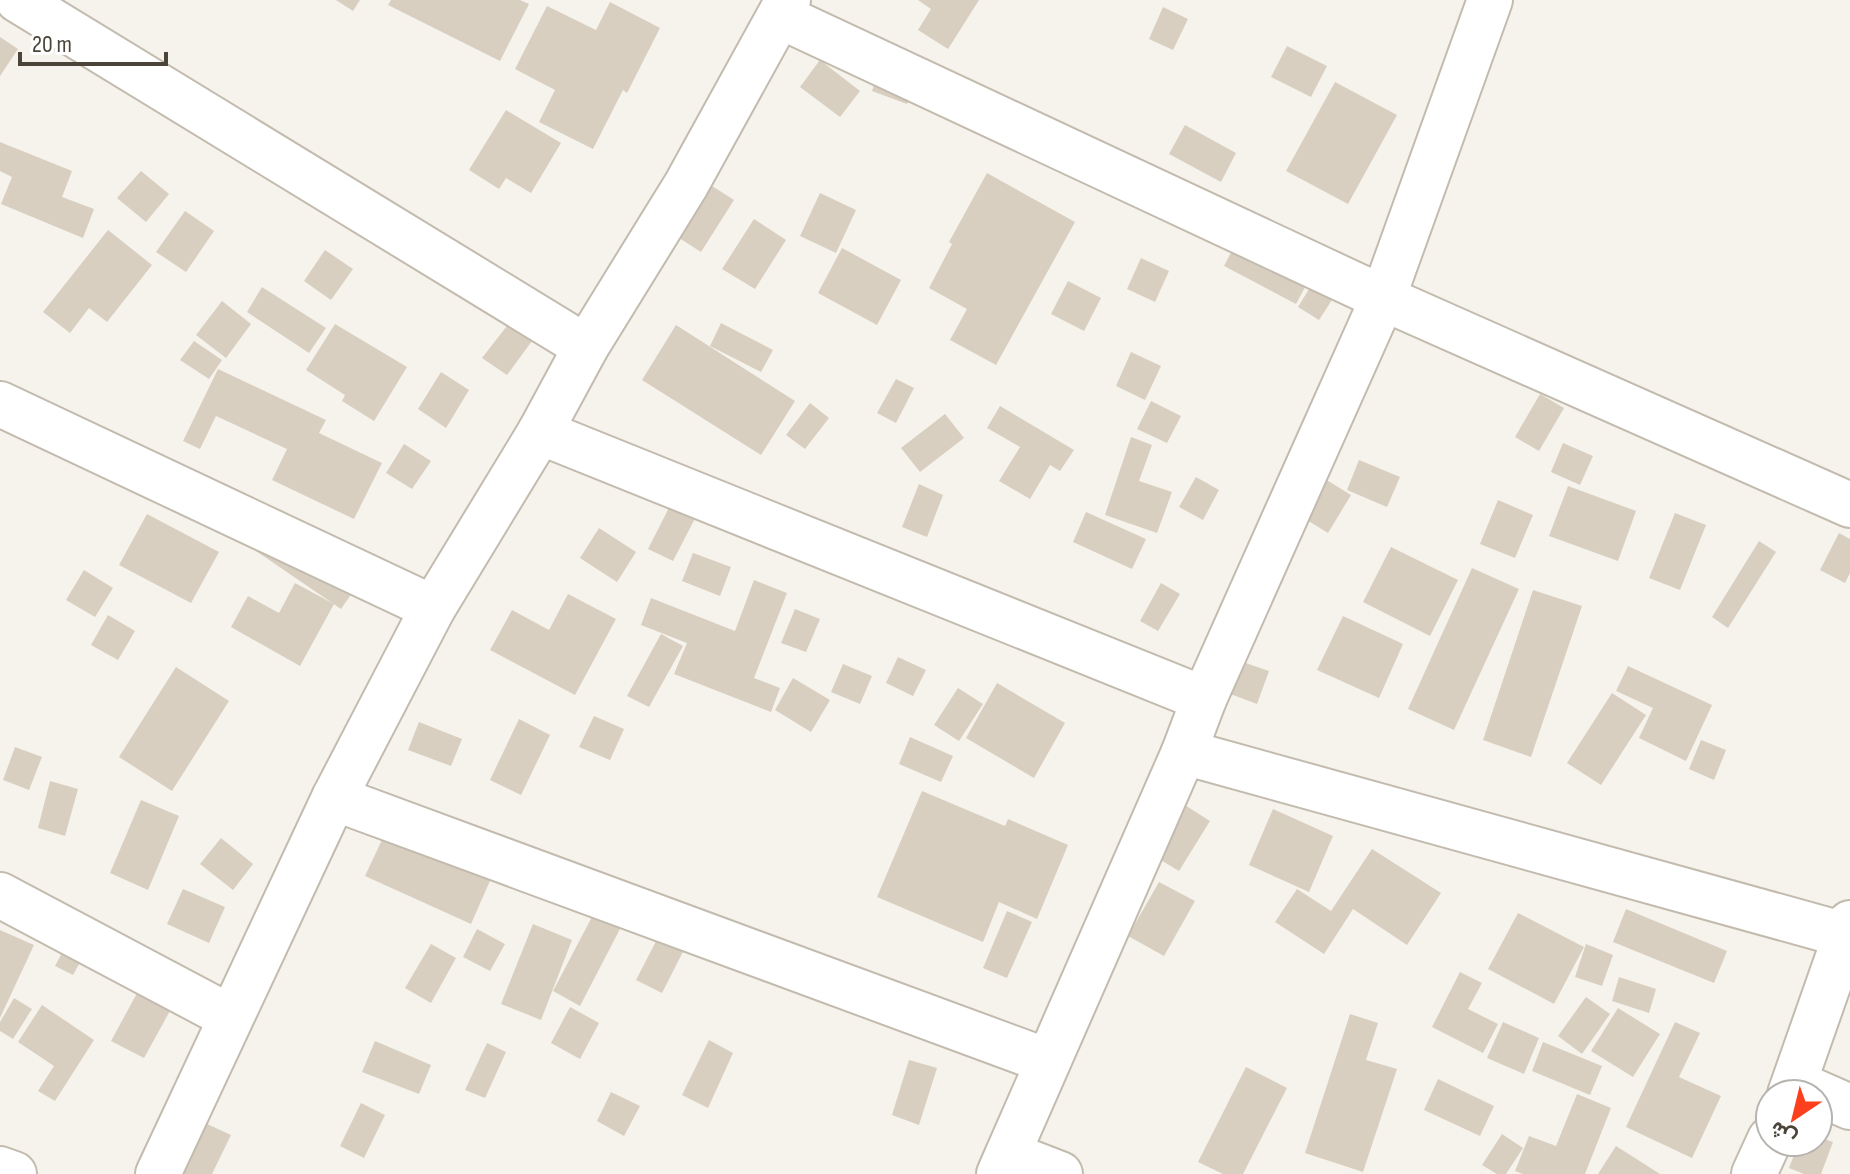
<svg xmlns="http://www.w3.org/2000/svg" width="1850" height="1174" font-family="'Sofia Sans Condensed',Vazirmatn,sans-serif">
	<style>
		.building { fill: #d8cfc1 }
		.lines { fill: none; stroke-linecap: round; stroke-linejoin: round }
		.minor-casing { stroke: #c2bbae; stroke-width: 48 }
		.minor { stroke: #fff; stroke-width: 44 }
	</style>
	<rect width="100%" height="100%" fill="#f6f3ec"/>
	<!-- building -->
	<g class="building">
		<polygon points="336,0 360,0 353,11"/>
		<polygon points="391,0 520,0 529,4 500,61 388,5"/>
		<polygon points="918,0 979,0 948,49 918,30 931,9"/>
		<polygon points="610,2 660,28 627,93 623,90 593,149 539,122 555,90 515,69 547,6 596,30"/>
		<polygon points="1163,7 1188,19 1173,50 1149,39"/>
		<polygon points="0,37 18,49 0,76"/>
		<polygon points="1287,46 1327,66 1311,97 1271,77"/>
		<polygon points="820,60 860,91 840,117 800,87"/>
		<polygon points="878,74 914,87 907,104 872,91"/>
		<polygon points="1335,82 1397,115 1348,204 1286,171"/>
		<polygon points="506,110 561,143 531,193 506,178 499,189 469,170"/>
		<polygon points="1185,125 1236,153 1221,182 1169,154"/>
		<polygon points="0,142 72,171 62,197 94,209 83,238 1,204 12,177 0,171"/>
		<polygon points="141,171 169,194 146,222 117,198"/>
		<polygon points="987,173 1075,222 996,365 950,340 967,309 929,288 952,244 949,242"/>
		<polygon points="698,177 734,200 701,252 665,229"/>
		<polygon points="820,193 856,210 836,253 800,236"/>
		<polygon points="185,211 214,231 186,272 156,252"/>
		<polygon points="754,219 786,240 755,289 722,269"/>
		<polygon points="108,230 152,265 107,322 89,308 70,333 43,312"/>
		<polygon points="1240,235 1312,274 1296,304 1224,266"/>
		<polygon points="842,248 901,280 877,325 818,293"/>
		<polygon points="325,250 353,269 331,300 304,281"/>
		<polygon points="1141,258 1169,271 1155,302 1127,289"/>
		<polygon points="1317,276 1339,289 1319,320 1298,307"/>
		<polygon points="1068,281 1101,298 1084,331 1051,314"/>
		<polygon points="262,287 326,328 309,353 247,312"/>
		<polygon points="222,301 251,324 226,358 196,335"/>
		<polygon points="517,313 540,330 507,375 482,358"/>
		<polygon points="721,323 773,350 761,372 710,346"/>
		<polygon points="335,324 407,367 374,421 342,401 345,395 306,370"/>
		<polygon points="676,325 795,401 761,455 642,380"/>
		<polygon points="194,341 222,360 209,379 180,360"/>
		<polygon points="1131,352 1161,366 1145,400 1116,386"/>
		<polygon points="218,369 326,420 319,433 382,463 354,519 272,480 287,449 216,416 200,449 183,441"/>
		<polygon points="441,372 469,390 446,428 418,409"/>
		<polygon points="896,379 914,388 896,423 877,413"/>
		<polygon points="1540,394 1564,408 1539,451 1515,437"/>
		<polygon points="1151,401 1181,416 1167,443 1137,429"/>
		<polygon points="810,403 829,418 805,449 786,435"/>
		<polygon points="1000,406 1074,450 1060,471 1050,465 1030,499 999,481 1020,447 987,428"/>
		<polygon points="945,414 964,438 920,472 901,448"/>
		<polygon points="1131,437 1152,445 1139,481 1172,492 1157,533 1105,515"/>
		<polygon points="1563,443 1593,456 1580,485 1551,472"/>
		<polygon points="404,444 431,461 412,489 386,473"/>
		<polygon points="1359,460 1400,477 1387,507 1347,490"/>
		<polygon points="1196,477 1219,490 1203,520 1179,507"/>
		<polygon points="1325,479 1351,495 1328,533 1302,517"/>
		<polygon points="919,484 943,495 927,537 902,527"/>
		<polygon points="1568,486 1636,511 1618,561 1549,536"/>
		<polygon points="678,490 703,503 673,561 648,549"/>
		<polygon points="1498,500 1533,515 1515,558 1480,544"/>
		<polygon points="1086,512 1146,539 1132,569 1073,542"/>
		<polygon points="1675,513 1706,525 1680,590 1649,578"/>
		<polygon points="147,514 219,552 191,603 119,565"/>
		<polygon points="274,525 359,583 341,609 256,551"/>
		<polygon points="599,528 636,552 617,582 580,558"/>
		<polygon points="1839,533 1850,539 1850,573 1845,583 1820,570"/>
		<polygon points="1759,541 1776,552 1728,628 1712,617"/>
		<polygon points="1391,547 1458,580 1430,636 1363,602"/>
		<polygon points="693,553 731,567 720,596 682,581"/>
		<polygon points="1472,568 1519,589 1454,730 1408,709"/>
		<polygon points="84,570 113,588 95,617 66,600"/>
		<polygon points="754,580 787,593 754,678 780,688 771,712 674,674 687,643 641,625 651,598 735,631"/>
		<polygon points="295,583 334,604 300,666 231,627 248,596 279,613"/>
		<polygon points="1161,583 1180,594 1158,631 1140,621"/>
		<polygon points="1533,590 1582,606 1531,757 1483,740"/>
		<polygon points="568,594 616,619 575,695 490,650 512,610 549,630"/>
		<polygon points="795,609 820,619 806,652 781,643"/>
		<polygon points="108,615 135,631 118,660 91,645"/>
		<polygon points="1343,616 1403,644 1379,698 1317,670"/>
		<polygon points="661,634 683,646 649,707 627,696"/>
		<polygon points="898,657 926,670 913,696 886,683"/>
		<polygon points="1237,660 1269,671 1257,704 1225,692"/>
		<polygon points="843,664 872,676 860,704 831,692"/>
		<polygon points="1628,666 1712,705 1686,761 1639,738 1653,708 1616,691"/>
		<polygon points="176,667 229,701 172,791 119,757"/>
		<polygon points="793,678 830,700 811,732 775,710"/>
		<polygon points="997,683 1065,723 1034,778 966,738"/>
		<polygon points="958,688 983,704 959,741 934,725"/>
		<polygon points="1612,693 1646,715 1601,785 1567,763"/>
		<polygon points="594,716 624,729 610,760 579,747"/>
		<polygon points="519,719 550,735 521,795 490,780"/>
		<polygon points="419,722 462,739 451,766 408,750"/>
		<polygon points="910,737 953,756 941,782 899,764"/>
		<polygon points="1701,740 1726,750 1714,780 1689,769"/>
		<polygon points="15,747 42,757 29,790 3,780"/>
		<polygon points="50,781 78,789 65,836 38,828"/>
		<polygon points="922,791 1005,826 1008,819 1068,845 1037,919 999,902 983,942 877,897"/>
		<polygon points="141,800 179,816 148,890 110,873"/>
		<polygon points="1180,802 1210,821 1179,871 1149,853"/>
		<polygon points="1273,809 1333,836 1309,892 1249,865"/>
		<polygon points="389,825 493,874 471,924 365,876"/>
		<polygon points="221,838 253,864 233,890 200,864"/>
		<polygon points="1372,849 1441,893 1407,945 1353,909 1324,954 1275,922 1297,889 1331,911"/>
		<polygon points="1159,882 1195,901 1164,956 1128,936"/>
		<polygon points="183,889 225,907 209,943 167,924"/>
		<polygon points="1626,909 1727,951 1714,983 1613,942"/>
		<polygon points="1007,911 1032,922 1007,978 983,968"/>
		<polygon points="594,913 621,927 580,1006 553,991"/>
		<polygon points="1518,913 1584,947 1554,1004 1488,969"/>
		<polygon points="667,920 692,934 662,993 636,980"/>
		<polygon points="533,924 572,940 541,1020 501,1004"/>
		<polygon points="477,929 505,944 490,971 463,957"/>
		<polygon points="0,930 34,945 0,1018"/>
		<polygon points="72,934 90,944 73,975 55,966"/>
		<polygon points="431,944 456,958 431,1003 405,988"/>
		<polygon points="1586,944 1613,955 1602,986 1575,977"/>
		<polygon points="154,962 187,980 144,1058 111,1041"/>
		<polygon points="1460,972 1482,983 1468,1009 1498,1024 1483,1053 1432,1027"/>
		<polygon points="1619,977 1656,989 1649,1013 1612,1001"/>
		<polygon points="1586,997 1610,1014 1582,1054 1558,1036"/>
		<polygon points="14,998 32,1009 13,1039 0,1031 0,1022"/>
		<polygon points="42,1005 94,1040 55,1101 38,1091 54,1066 18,1042"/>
		<polygon points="570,1007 599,1023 580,1059 551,1043"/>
		<polygon points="1618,1008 1660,1034 1633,1077 1591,1051"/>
		<polygon points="1350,1014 1378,1023 1366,1060 1397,1069 1363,1172 1305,1153"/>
		<polygon points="1503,1022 1539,1038 1524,1074 1487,1058"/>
		<polygon points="1675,1022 1700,1033 1679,1077 1721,1096 1692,1158 1626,1127"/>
		<polygon points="709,1040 733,1053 708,1108 682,1095"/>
		<polygon points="375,1041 431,1065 419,1094 362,1072"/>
		<polygon points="1543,1042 1602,1066 1590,1095 1532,1071"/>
		<polygon points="487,1043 506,1052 485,1098 465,1090"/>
		<polygon points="909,1060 937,1068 919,1125 892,1115"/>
		<polygon points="1246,1067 1287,1088 1243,1174 1223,1174 1198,1162"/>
		<polygon points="1438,1079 1494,1106 1480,1136 1424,1110"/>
		<polygon points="611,1092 640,1106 624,1136 597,1121"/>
		<polygon points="1577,1094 1611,1108 1585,1174 1523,1174 1515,1171 1529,1136 1556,1146"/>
		<polygon points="361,1103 385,1115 364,1158 340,1146"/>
		<polygon points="192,1117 231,1135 212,1174 183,1174 167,1166"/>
		<polygon points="1502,1134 1523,1148 1506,1174 1497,1174 1482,1165"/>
		<polygon points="1818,1137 1833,1142 1821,1174 1804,1174 1789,1168 1799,1142 1818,1142"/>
		<polygon points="1616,1146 1660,1174 1598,1174"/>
	</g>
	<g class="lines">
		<defs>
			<g id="minor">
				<polyline points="18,0 586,347"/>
				<polyline points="780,16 1383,298 1850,505"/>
				<polyline points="0,404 433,608"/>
				<polyline points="540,432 1204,699"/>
				<polyline points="1184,752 1845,935"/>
				<polyline points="334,798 1047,1061"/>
				<polyline points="0,895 230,1017"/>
				<polyline points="1795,1083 1850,1107"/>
				<polyline points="1790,1094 1850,923"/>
				<polyline points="1008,1154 1060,1174"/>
				<polyline points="0,1169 14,1174"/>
				<polyline points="158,1174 334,798 433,608 540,432 586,347 686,185 788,0"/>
				<polyline points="999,1174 1184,752 1204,699 1383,298 1490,0"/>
				<polyline points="1754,1174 1770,1139"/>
			</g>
		</defs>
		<!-- minor casing -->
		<use href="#minor" class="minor-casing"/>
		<!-- minor -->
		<use href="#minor" class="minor"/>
	</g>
	<!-- north arrow -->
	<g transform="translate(1794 1118) rotate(215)"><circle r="38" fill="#ffffff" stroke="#b7b4b0" stroke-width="2"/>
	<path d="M0-6L14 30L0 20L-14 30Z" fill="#fc3f1d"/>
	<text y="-12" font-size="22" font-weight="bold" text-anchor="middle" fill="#4b4439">ش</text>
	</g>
	<!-- scale -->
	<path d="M20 52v12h146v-12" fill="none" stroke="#4b4439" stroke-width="4"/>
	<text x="32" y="52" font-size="24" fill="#4b4439" stroke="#ffffff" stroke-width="6" paint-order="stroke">20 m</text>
</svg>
